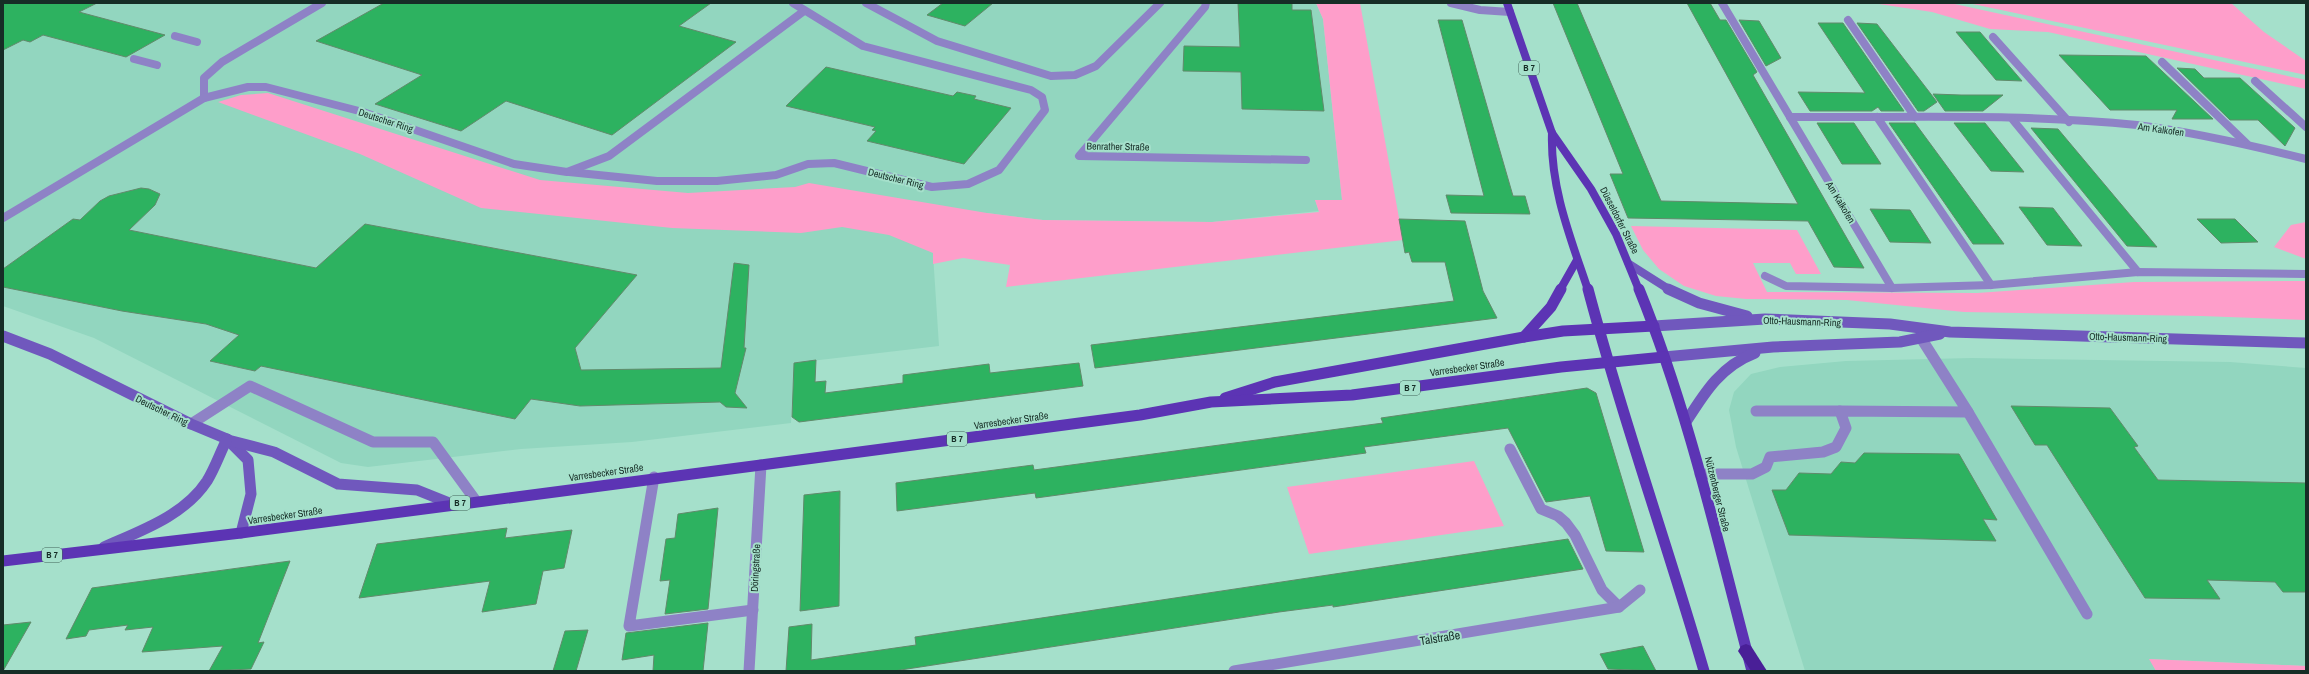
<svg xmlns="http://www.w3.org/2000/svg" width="2309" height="674" font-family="'Archivo Narrow',sans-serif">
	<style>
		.built { fill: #92d6bf }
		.green { fill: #fe9eca }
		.building { fill: #2db260; stroke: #618a6b }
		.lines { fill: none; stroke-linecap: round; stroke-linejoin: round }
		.lane-far1 { stroke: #8e82c6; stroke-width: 8 }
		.lane { stroke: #8e82c6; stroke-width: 11 }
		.street-far1 { stroke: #8e82c6; stroke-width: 8 }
		.street { stroke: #8e82c6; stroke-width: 11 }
		.secondary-far1 { stroke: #7058bd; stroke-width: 8 }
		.secondary { stroke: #7058bd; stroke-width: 11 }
		.primary-far1 { stroke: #5c34b4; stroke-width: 8 }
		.primary { stroke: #5c34b4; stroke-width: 11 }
		.highway { fill: #491f97; fill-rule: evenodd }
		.labels { text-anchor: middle; stroke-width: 4; stroke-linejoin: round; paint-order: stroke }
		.shield { fill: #a5e0cb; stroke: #416358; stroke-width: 1 }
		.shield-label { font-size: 9px; font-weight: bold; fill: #162d26 }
		.street-label { font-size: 10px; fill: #162d26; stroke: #a5e0cb }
		.near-street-label { font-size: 12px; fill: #162d26; stroke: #a5e0cb }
	</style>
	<rect width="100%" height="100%" fill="#a5e0cb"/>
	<!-- built -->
	<g class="built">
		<polygon points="3,3 1316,3 1323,19 1342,200 1315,200 1319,211 1212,222 1043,220 987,213 933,254 939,346 794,363 791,423 632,442 521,449 368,467 341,463 94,338 3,306"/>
		<polygon points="1972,358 2230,362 2306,368 2306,666 2150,659 2156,671 1805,671 1736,447 1729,410 1734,392 1751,374 1780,367 1846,361"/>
	</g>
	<!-- green -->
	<g class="green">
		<polygon points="1316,3 1360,3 1403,240 1006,287 1010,265 963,258 933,264 933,253 889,235 842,227 801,233 672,228 481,208 360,154 218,102 241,95 268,93 540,180 688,193 795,187 809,183 987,213 1043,220 1212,222 1319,212 1315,200 1342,200 1323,19"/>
		<polygon points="1872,3 1950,3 2306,80 2306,89 2048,32 1990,29 1932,12"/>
		<polygon points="1968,3 2231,3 2264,32 2306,61 2306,75"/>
		<polygon points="2306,222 2306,259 2274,247 2291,225"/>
		<polygon points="1631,226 1797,230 1821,274 1796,274 1790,263 1753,263 1767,292 1977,293 2134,282 2305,281 2306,320 2202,316 1964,312 1847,300 1746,299 1716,296 1684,286 1659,269 1643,250"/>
		<polygon points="1474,461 1504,526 1309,554 1287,487"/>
		<polygon points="2149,659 2306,666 2306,671 2156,671"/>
	</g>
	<!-- building -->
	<g class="building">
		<polygon points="3,3 97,3 79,12 165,35 126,57 43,35 30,42 23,40 3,50"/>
		<polygon points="384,3 711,3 679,26 736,42 612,135 506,101 461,131 375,104 422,75 316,41"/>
		<polygon points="943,3 993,3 965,26 927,15"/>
		<polygon points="1238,3 1292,3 1292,10 1311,10 1324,111 1242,109 1241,72 1183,71 1184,46 1240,47"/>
		<polygon points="1553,3 1577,3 1661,201 1798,204 1687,3 1710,3 1720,20 1726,20 1757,72 1753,75 1864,268 1834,267 1808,221 1628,218 1610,174 1623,174"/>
		<polygon points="1438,20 1462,20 1513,196 1525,196 1530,214 1451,213 1446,195 1484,196"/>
		<polygon points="1739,20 1759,21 1781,58 1766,66"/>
		<polygon points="1818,23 1843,23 1904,111 1881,111 1878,107 1872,111 1810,111 1798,92 1865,93"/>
		<polygon points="1857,23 1877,24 1937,102 1924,111 1918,111"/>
		<polygon points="1956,32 1980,32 2022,81 1996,80"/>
		<polygon points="2059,55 2146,56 2213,119 2172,119 2177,110 2110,110"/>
		<polygon points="826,67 953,96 957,92 976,96 974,99 1011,108 964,164 867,141 876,131 872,130 875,127 786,106"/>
		<polygon points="2177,68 2195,69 2204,78 2240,78 2295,128 2285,146 2258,120 2230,120"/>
		<polygon points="1933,94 1961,95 2003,95 1983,111 1945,111"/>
		<polygon points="1817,123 1854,123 1881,164 1842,164"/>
		<polygon points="1889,123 1915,123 2004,244 1973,244"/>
		<polygon points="1954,123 1985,123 2024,172 1991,171"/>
		<polygon points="2031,128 2058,129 2157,247 2127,246"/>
		<polygon points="141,188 149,189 160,194 155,205 129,230 316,268 365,224 637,275 575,348 581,370 721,368 734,263 749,265 744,348 746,348 735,393 747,408 726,407 720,402 580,406 531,399 515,419 261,366 255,371 210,361 239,335 206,324 122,311 3,287 3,269 73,219 80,220 100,201 109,196"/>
		<polygon points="2019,207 2053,208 2082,246 2047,245"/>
		<polygon points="1870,209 1910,210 1931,243 1890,242"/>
		<polygon points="1399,219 1465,221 1483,291 1497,318 1095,368 1091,345 1454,301 1445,262 1412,262 1409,252 1405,253"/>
		<polygon points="2197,219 2235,219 2258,242 2221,243"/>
		<polygon points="816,360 815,382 826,381 825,393 903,383 903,375 989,364 990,373 1079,363 1083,386 799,422 792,417 794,363"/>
		<polygon points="1587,388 1596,393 1644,552 1606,551 1590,496 1546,502 1508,428 1364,447 1366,453 1036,498 1035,493 897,511 896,483 1033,465 1034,470 1383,423 1381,418"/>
		<polygon points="2011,406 2110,408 2138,446 2134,447 2158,480 2306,483 2306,592 2283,592 2275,582 2207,580 2220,599 2145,598 2047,445 2035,445"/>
		<polygon points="1864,453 1959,454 1997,520 1983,519 1996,541 1789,535 1772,490 1786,490 1799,473 1831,474 1841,462 1855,463"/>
		<polygon points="840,491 839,606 800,611 804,495"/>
		<polygon points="718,508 708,609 665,614 670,580 660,581 666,539 675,538 678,514"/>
		<polygon points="507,528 505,538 572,530 564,568 543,571 536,604 482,612 490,581 359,598 377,544"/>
		<polygon points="1568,539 1583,569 1333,607 1333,605 1279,612 894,671 786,671 789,627 812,624 811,660 916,645 915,637"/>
		<polygon points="290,561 258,643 264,642 251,669 209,671 223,646 142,652 153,627 125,630 128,625 89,630 86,636 66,639 92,588"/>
		<polygon points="31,622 3,671 3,625"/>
		<polygon points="708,623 703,671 653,671 654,655 622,660 626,633"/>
		<polygon points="588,630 576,671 553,671 565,631"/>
		<polygon points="1643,646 1656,671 1608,669 1600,654"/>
	</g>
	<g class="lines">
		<!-- lane-far1 -->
		<g class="lane-far1">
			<polyline points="866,3 937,41 1051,76 1075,75 1096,66 1160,3"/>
			<polyline points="1206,3 1205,7 1079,156 1306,160"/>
			<polyline points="1848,20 1915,117"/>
			<polyline points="175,36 197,42"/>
			<polyline points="1993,37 2069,122"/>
			<polyline points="134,59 157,65"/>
			<polyline points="2162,62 2247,144"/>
			<polyline points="2255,81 2306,127"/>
			<polyline points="204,98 204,78 222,62 322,3"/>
			<polyline points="569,172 657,181 717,181 776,175 808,164 834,163 932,187 968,184 999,170 1045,110 1042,97 1031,90 863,46 793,3"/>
			<polyline points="3,218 204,98 248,87 266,87 363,112 514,164 567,172 609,156 804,11"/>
		</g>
		<!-- lane -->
		<g class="lane">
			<polyline points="1756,411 1840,411"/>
			<polyline points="1968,412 2087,614"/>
			<polyline points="191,424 250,386 373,442 433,442 476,501"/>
			<polyline points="1510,449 1541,509 1558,516 1566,523 1575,535 1602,590 1619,607"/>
			<polyline points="1700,474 1752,474 1766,467 1770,457 1823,452 1836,447 1846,428 1840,411 1968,412 1921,338"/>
			<polyline points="654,477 629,626 753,610"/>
		</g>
		<!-- street-far1 -->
		<g class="street-far1">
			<polyline points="1451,3 1480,10 1510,12"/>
			<polyline points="1722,3 1892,288"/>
			<path d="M1790 117C1905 118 2022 113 2137 125 2194 132 2250 145 2306 159"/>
			<polyline points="1877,117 1991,285"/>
			<polyline points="2013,120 2138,272"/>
			<polyline points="1765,276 1786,286 1892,288 1991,285 2138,272 2306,274"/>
		</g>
		<!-- street -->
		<g class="street">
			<polyline points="749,671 761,465"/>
			<polyline points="1234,671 1619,607 1640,590"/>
		</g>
		<!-- secondary-far1 -->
		<polyline class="secondary-far1" points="1629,264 1670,290"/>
		<!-- secondary -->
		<g class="secondary">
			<polyline points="1668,289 1699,303 1747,316"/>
			<polyline points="1654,326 1765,319 1890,324 1950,332 2306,343"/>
			<polyline points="3,336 50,354 191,424 227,439 248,460 251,494 241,533"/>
			<polyline points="1664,357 1773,347 1900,342 1940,334"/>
			<path d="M1686 422C1705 392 1721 366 1755 353"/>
			<polyline points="228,440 274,452 338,484 417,490 452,504"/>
			<path d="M104 547C140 531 184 516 207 481 215 468 220 453 227 439"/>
		</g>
		<!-- primary-far1 -->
		<g class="primary-far1">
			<polyline points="1507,3 1552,133 1591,189 1616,234 1639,290"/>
			<path d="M1552 133C1550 188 1571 239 1588 290"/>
			<polyline points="1560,290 1577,260"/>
		</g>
		<!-- primary -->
		<g class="primary">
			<path d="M1588 289C1622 418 1667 543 1704 671"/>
			<path d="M1639 289C1689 412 1718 543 1752 671"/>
			<polyline points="1524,337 1551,307 1561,289"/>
			<polyline points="1225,398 1275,382 1524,337 1563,331 1654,326"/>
			<polyline points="3,561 241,533 761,465 1140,415 1211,402 1352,395 1561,367 1664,357"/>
		</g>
		<!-- highway -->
		<polygon class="highway" points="1746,644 1751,646 1767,671 1751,671 1738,651 1741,646"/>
	</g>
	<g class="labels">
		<!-- shield labels -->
		<g class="shield">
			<rect x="1519" y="61" width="20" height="14" rx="3"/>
			<rect x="1400" y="381" width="20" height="14" rx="3"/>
			<rect x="947" y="432" width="20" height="14" rx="3"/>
			<rect x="450" y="496" width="20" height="14" rx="3"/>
			<rect x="42" y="548" width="20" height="14" rx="3"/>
		</g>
		<g class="shield-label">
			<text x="1529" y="71">B 7</text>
			<text x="1410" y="391">B 7</text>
			<text x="957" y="442">B 7</text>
			<text x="460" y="506">B 7</text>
			<text x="52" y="558">B 7</text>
		</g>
		<!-- street labels -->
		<g class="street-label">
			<text transform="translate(386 120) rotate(18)" y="4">Deutscher Ring</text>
			<text transform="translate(2161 129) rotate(8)" y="4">Am Kalkofen</text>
			<text transform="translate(1118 146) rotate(1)" y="4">Benrather Straße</text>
			<text transform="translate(896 178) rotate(14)" y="4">Deutscher Ring</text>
			<text transform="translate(1841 202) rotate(59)" y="4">Am Kalkofen</text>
			<text transform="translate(1620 220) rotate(63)" y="4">Düsseldorfer Straße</text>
			<text transform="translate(1802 321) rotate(2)" y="4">Otto-Hausmann-Ring</text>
			<text transform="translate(2128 337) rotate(2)" y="4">Otto-Hausmann-Ring</text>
			<text transform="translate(1467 367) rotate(-8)" y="4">Varresbecker Straße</text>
			<text transform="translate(162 410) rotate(26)" y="4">Deutscher Ring</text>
			<text transform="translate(1011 420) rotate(-8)" y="4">Varresbecker Straße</text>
			<text transform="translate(606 472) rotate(-8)" y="4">Varresbecker Straße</text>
			<text transform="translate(1718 494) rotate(76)" y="4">Nützenberger Straße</text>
			<text transform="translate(285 515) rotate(-8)" y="4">Varresbecker Straße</text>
			<text transform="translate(755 568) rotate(-87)" y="4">Döringstraße</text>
		</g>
		<!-- near-street labels -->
		<g class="near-street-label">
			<text transform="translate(1440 638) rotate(-9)" y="4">Talstraße</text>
		</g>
	</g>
	<!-- border -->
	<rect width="2309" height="674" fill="none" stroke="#162d26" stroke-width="8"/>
</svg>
